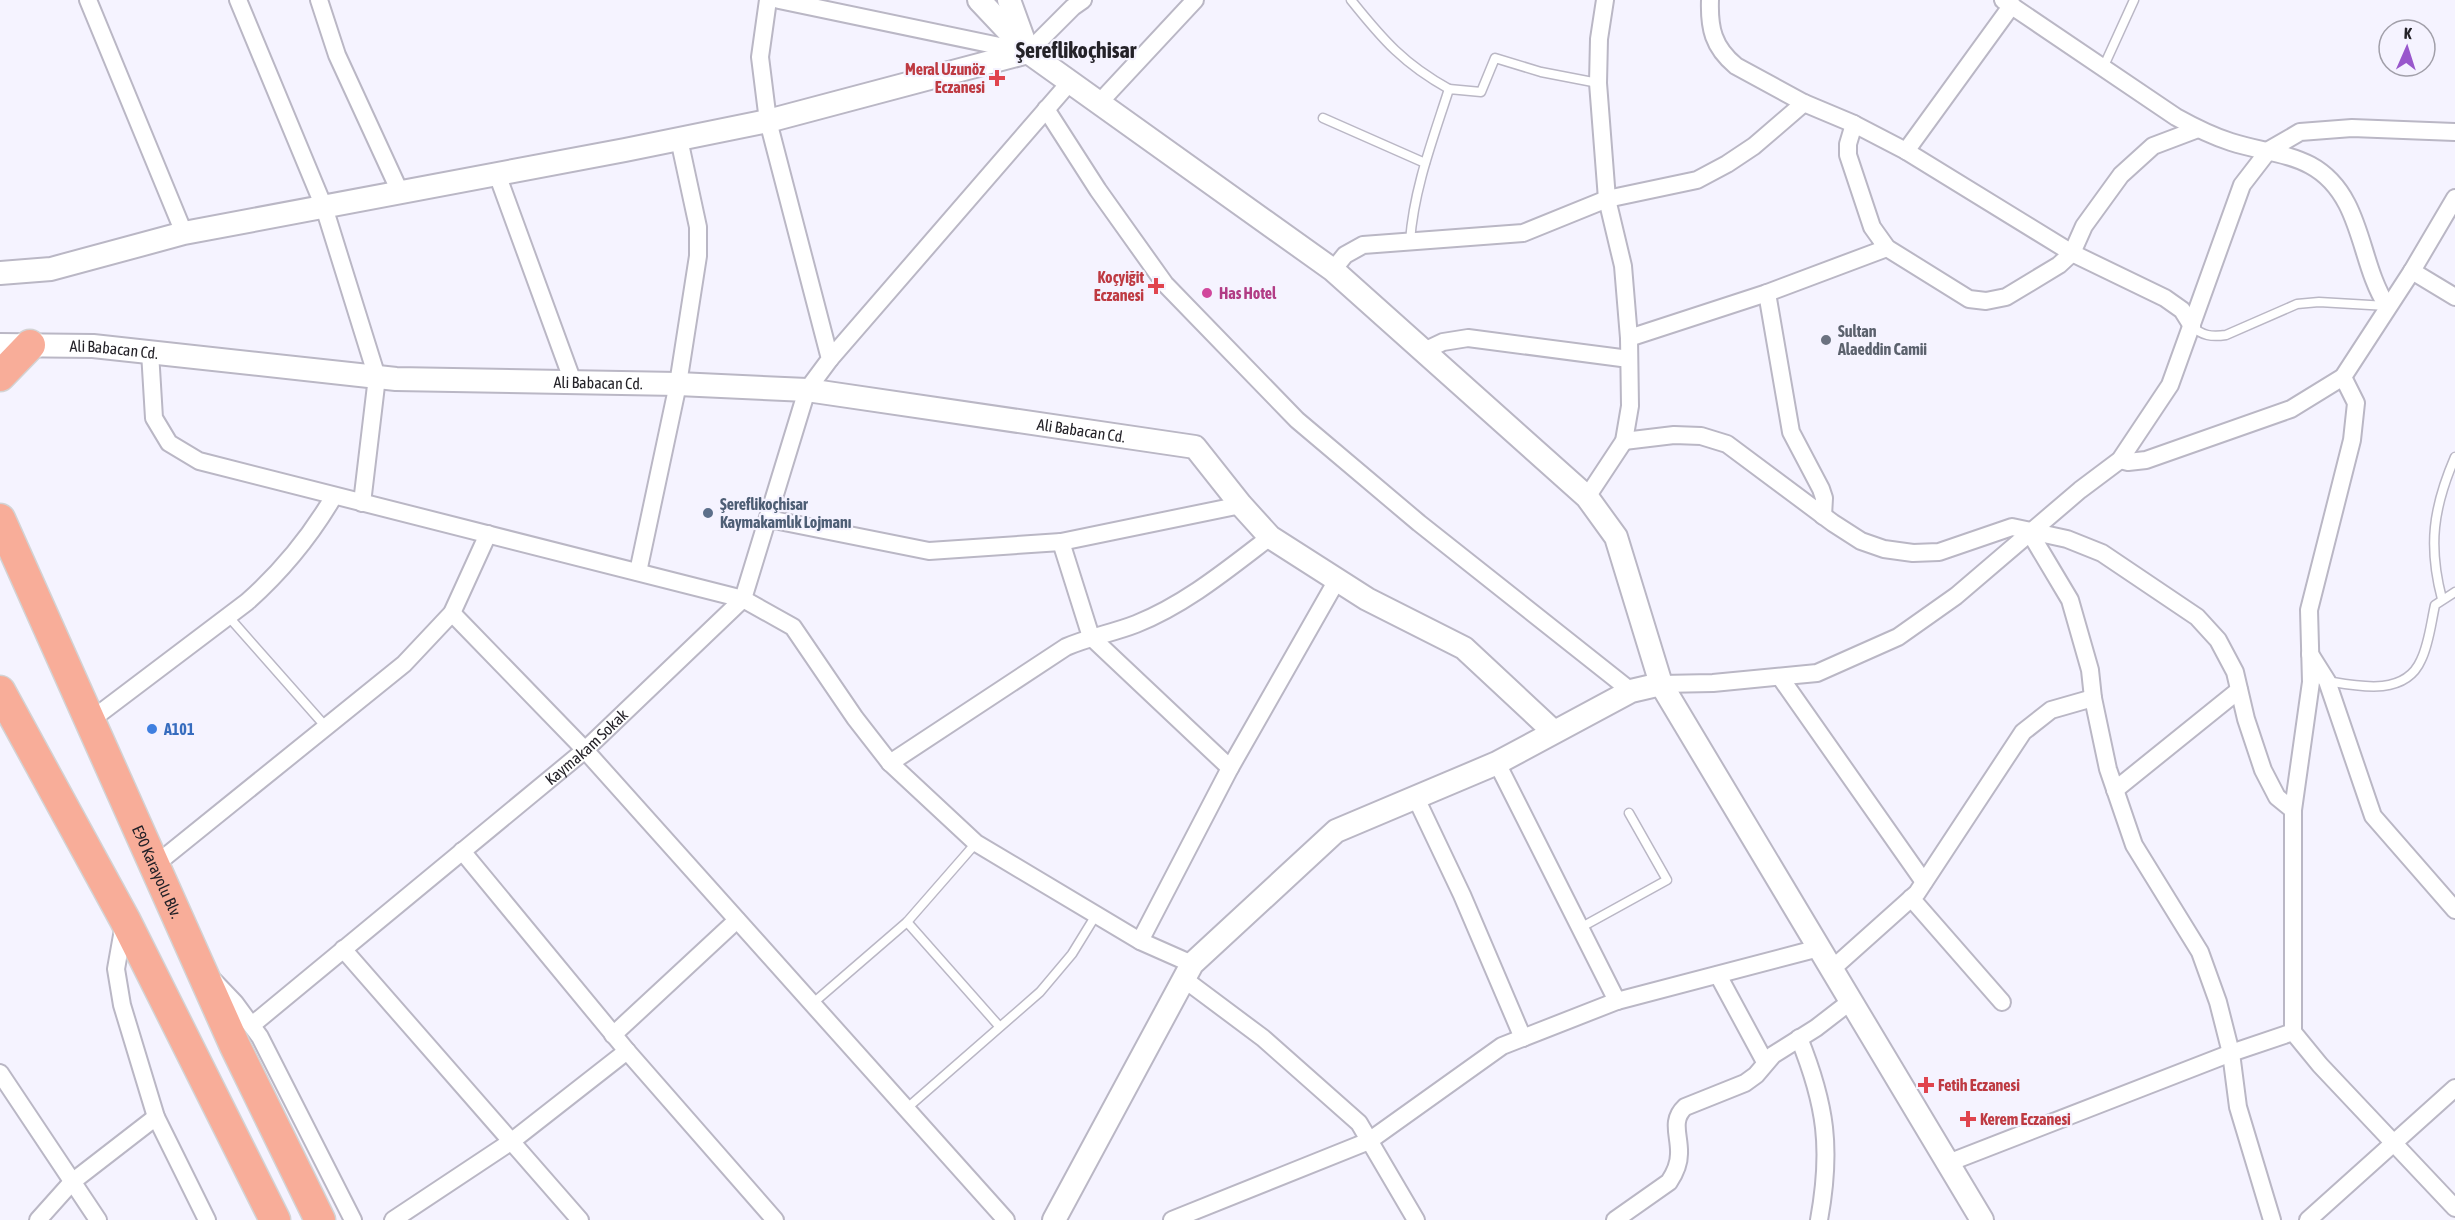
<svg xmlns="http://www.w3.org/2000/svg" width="2455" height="1220" font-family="'Asap Condensed',sans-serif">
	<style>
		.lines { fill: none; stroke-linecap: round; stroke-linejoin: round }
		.lane-casing { stroke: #bab7c5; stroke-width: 11 }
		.street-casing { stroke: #bab7c5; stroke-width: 20 }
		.secondary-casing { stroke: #bab7c5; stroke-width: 26 }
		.highway-casing { stroke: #d3d3d4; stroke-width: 33 }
		.lane { stroke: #fff; stroke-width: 8 }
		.street { stroke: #fff; stroke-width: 16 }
		.secondary { stroke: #fff; stroke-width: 22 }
		.highway { stroke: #f8ad99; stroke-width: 30 }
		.health-dot { fill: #e0444e; stroke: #f5f3ff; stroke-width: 2 }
		.hotel-dot { fill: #d1479c; stroke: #f5f3ff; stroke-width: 2 }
		.worship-dot { fill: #6b7280; stroke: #f5f3ff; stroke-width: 2 }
		.service-dot { fill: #5c6f8a; stroke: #f5f3ff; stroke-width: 2 }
		.shop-dot { fill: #3f7fe0; stroke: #f5f3ff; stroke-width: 2 }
		.labels { text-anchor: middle; stroke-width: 4.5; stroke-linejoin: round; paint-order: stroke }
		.health-label { font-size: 16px; font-weight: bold; fill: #be3a42; stroke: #f5f3ff; text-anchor: end }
		.hotel-label { font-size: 16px; font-weight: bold; fill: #b23c85; stroke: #f5f3ff; text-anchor: start }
		.worship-label { font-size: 16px; font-weight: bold; fill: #5b616d; stroke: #f5f3ff; text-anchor: start }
		.street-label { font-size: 16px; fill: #242228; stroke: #f5f3ff }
		.service-label { font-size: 16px; font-weight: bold; fill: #4e5e75; stroke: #f5f3ff; text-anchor: start }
		.shop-label { font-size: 16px; font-weight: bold; fill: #366cbe; stroke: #f5f3ff; text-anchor: start }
		.district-label { font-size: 22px; font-weight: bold; fill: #242228; stroke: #f5f3ff }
	</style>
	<rect width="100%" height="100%" fill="#f5f3ff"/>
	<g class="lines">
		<defs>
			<g id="lane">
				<path d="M1351 0C1383 40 1404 64 1449 89"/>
				<polyline points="2103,68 2134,0"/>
				<polyline points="1323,118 1425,163"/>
				<path d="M1410 241C1414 188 1433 139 1449 89L1481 92 1495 58 1541 72 1598 83"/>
				<path d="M2192 326C2202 336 2212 337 2226 335L2297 304 2319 302 2387 306"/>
				<path d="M2442 599C2428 546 2433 508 2455 457"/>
				<polyline points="228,616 326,727"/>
				<path d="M2327 681C2357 686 2405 697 2421 660 2429 644 2431 623 2435 605L2455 592"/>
				<polyline points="907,922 999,1026"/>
				<polyline points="1580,928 1667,880 1629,813"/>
				<polyline points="812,1004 907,922 976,843"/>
				<polyline points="906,1109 1040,992 1072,954 1096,915"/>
			</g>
			<g id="street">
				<polyline points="88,0 184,233"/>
				<polyline points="238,0 324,207 377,377 362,503"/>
				<polyline points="319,0 337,55 400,192"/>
				<polyline points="779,0 1028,52 1073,7 1083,0"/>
				<path d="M1710 0C1709 28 1713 47 1736 66L1804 103 1854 124 1906 151 2072 253 2165 298 2182 310 2192 326"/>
				<path d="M2003 0 2176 117C2194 127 2212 136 2231 142 2278 157 2320 152 2347 204 2364 237 2367 275 2387 306"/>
				<polyline points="1099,103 1195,0"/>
				<polyline points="1046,109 1098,190 1165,284 1297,420 1419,523 1631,691"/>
				<polyline points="1854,124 1848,144 1848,155 1872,227 1887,248 1969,299 1986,301 2006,297 2059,265 2072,253 2084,226 2121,175 2153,146 2198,129"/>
				<polyline points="1906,151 2012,5"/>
				<polyline points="497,174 573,382"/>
				<polyline points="1333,270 1345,255 1363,245 1523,233 1607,199 1697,180 1727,164 1754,146 1804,103"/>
				<polyline points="2412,271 2455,297"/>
				<polyline points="1767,293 1791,432 1821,489 1824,498 1823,516"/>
				<polyline points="1629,338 1767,293 1887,248"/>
				<polyline points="1424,351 1443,342 1468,338 1629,359"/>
				<polyline points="150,352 154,418 169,443 199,461 743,599 793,627 855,718 890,763 976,843 1140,941 1192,964"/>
				<polyline points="830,359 1070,82"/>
				<polyline points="2343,377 2356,403 2352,440 2309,610 2311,682 2293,810 2293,1032 2320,1065 2455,1208"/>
				<polyline points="1624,441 1674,435 1701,436 1727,444 1833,523 1861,541 1884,549 1913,553 1939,552 2012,527 2067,539 2102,553 2197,617 2218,640 2235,672 2246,719 2263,770 2277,797 2293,810"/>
				<polyline points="2120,460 2128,462 2146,460 2291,409 2343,377 2412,271 2455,198"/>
				<polyline points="1587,497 1624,441 1630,406 1629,338 1623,266 1607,199 1598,83 1599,39 1605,0"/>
				<polyline points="769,519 929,551 1061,542 1241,505"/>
				<polyline points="2030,533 2070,600 2090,670 2093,698 2108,769 2134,845 2200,952 2218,1002 2231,1053 2238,1107 2272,1220"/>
				<polyline points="1061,542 1091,637 1230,768"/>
				<polyline points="638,572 678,384 698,256 698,227 679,139"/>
				<polyline points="452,613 585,750 1006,1220"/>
				<polyline points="2310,654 2327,681 2373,816 2455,910"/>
				<polyline points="1780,677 1924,882"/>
				<polyline points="1661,684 1713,683 1817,673 1898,637 1956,596 2080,490 2120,460 2170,385 2242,185 2269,150 2300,132 2352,128 2455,132"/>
				<path d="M91 720 247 602C282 571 310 537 334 496"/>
				<path d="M890 763 1066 647C1089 637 1113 633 1136 624 1186 604 1228 569 1270 537"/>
				<polyline points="1497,763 1617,1001"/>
				<polyline points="2115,790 2239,690"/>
				<polyline points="1415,796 1462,895 1523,1038"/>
				<polyline points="462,851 627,1051 775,1220"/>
				<polyline points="155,865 404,664 452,613 488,534"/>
				<polyline points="1911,898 2002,1002"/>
				<polyline points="124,924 116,969 122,1005 156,1117 207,1220"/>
				<polyline points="1140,941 1230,768 1337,580"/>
				<polyline points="343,949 580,1220"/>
				<polyline points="1832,969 1917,893 2023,732 2051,710 2093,698"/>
				<polyline points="1718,975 1765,1062"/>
				<polyline points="1184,979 1263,1038 1359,1123 1416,1220"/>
				<polyline points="214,981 235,1003 260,1037 353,1220"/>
				<path id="s1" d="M252 1025 585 750 743 599 807 390 830 359 768 121 760 57 768 0"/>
				<polyline points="613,1035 737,920"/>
				<path d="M1799 1038C1826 1105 1832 1149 1819 1220"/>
				<polyline points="0,1073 98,1220"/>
				<polyline points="1948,1163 2231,1053 2293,1032"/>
				<polyline points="38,1220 72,1182 156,1117"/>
				<polyline points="393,1220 512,1141 627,1051"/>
				<polyline points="1172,1220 1369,1141 1502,1046 1617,1001 1819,948"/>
				<path d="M1615 1220 1669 1182C1675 1173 1679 1165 1679 1154 1680 1136 1670 1121 1685 1107L1745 1083 1756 1075 1773 1055 1816 1028 1851 1001"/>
				<polyline points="2308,1220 2455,1088"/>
			</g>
			<g id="secondary">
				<polyline points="979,0 1028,52 1333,270 1587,497 1616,537 1661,684 1982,1220"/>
				<polyline points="1009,0 1025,44"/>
				<polyline points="0,273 51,269 184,233 625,150 768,121 1028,52"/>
				<path id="s2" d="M0 345 93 346 396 379 678 384 807 390 1195 447 1241 505 1270 537 1367 599 1464 648 1553 731"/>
				<polyline points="1054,1220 1192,964 1336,831 1497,763 1631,691 1661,684"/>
			</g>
			<g id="highway">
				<polyline points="0,376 30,345"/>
				<path id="s3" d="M0 519 235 1046 320 1220"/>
				<polyline points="0,691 125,920 275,1220"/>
			</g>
		</defs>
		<!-- lane casing -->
		<use href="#lane" class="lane-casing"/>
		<!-- street casing -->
		<use href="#street" class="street-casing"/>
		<!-- secondary casing -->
		<use href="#secondary" class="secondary-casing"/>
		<!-- highway casing -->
		<use href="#highway" class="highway-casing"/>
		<!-- lane -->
		<use href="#lane" class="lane"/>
		<!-- street -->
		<use href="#street" class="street"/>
		<!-- secondary -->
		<use href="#secondary" class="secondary"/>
		<!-- highway -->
		<use href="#highway" class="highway"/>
	</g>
	<!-- markers -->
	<g class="health-dot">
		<path d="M994 69h6v6h6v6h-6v6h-6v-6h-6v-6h6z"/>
		<path d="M1153 277h6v6h6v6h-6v6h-6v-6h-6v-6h6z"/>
		<path d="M1923 1076h6v6h6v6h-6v6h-6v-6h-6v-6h6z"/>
		<path d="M1965 1110h6v6h6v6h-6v6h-6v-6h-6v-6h6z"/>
	</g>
	<circle class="hotel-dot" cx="1207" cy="293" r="6"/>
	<circle class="worship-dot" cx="1826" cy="340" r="6"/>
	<circle class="service-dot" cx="708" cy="513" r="6"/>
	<circle class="shop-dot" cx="152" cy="729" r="6"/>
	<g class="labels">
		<!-- health labels -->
		<g class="health-label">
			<text x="985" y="75">Meral Uzunöz<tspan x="985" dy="18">Eczanesi</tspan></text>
			<text x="1144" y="283">Koçyiğit<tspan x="1144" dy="18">Eczanesi</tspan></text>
			<text x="1938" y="1091" text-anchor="start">Fetih Eczanesi</text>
			<text x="1980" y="1125" text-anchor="start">Kerem Eczanesi</text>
		</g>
		<!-- hotel labels -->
		<g class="hotel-label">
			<text x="1219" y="299">Has Hotel</text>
		</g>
		<!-- worship labels -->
		<g class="worship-label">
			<text x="1838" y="337">Sultan<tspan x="1838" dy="18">Alaeddin Camii</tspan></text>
		</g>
		<!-- street labels -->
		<g class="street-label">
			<text dy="6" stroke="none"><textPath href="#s2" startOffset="114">Ali Babacan Cd.</textPath></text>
			<text dy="6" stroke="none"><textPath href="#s2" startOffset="600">Ali Babacan Cd.</textPath></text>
			<text dy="6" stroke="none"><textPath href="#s2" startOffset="1086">Ali Babacan Cd.</textPath></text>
			<text dy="6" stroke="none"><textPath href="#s1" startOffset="435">Kaymakam Sokak</textPath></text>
			<text dy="6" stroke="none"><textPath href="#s3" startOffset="386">E90 Karayolu Blv.</textPath></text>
		</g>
		<!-- service labels -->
		<g class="service-label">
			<text x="720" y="510">Şereflikoçhisar<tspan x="720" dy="18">Kaymakamlık Lojmanı</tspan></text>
		</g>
		<!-- shop labels -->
		<g class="shop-label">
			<text x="164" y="735">A101</text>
		</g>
		<!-- district labels -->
		<g class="district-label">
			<text x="1076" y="58">Şereflikoçhisar</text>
		</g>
	</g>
	<!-- north arrow -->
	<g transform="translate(2407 48) rotate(3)"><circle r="28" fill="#f5f3ff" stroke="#a19fa9" stroke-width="1.5"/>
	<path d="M0-4.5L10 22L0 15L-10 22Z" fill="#9957cc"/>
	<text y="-9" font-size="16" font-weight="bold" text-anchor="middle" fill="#242228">K</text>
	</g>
</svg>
